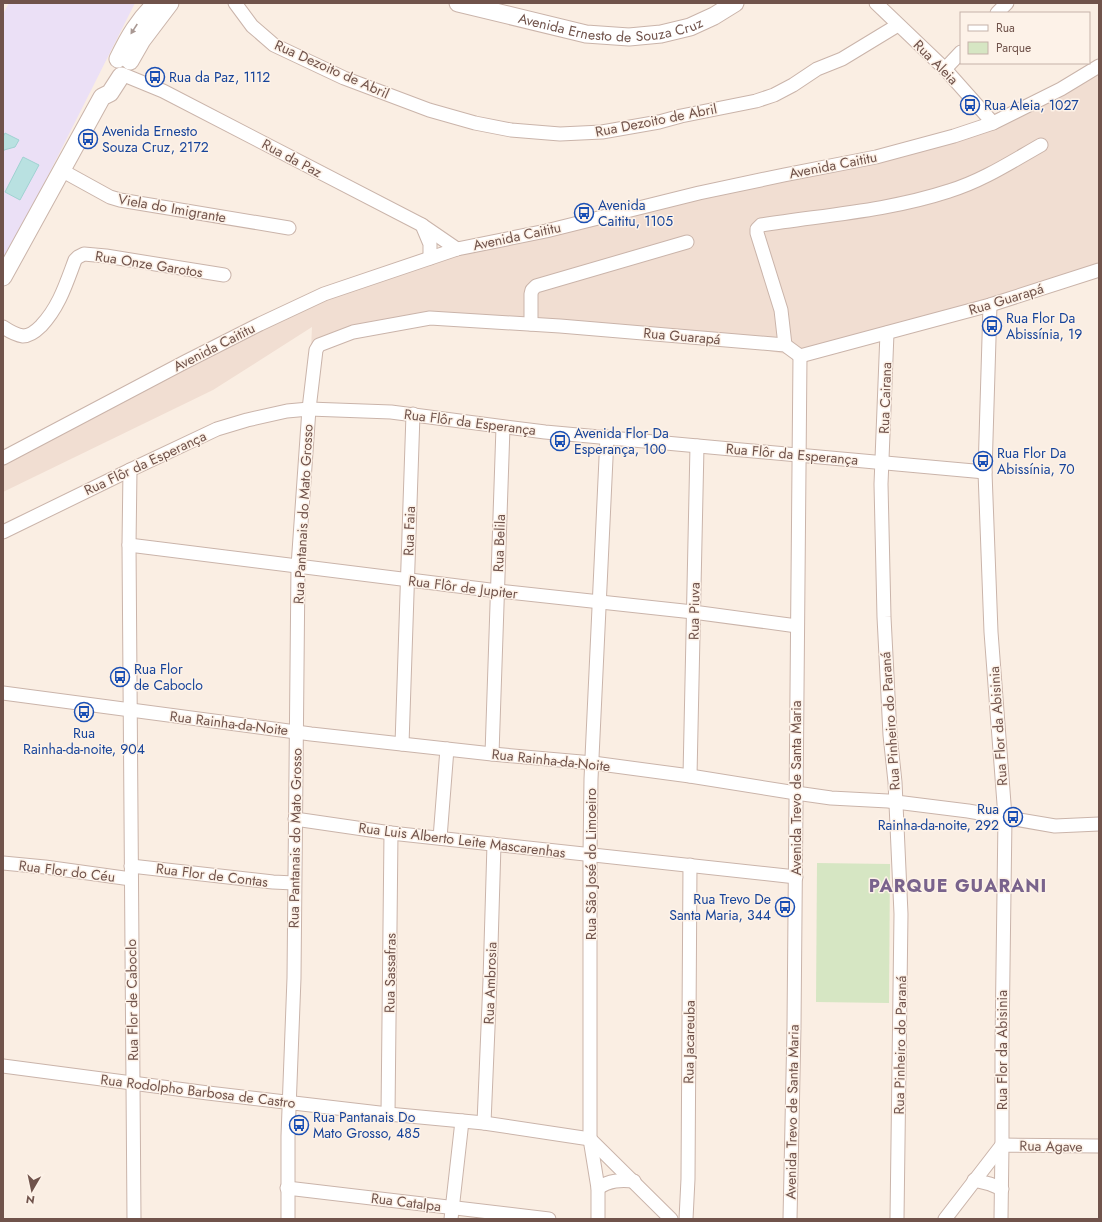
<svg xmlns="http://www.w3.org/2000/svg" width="1102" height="1222" font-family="Jost,sans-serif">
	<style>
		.residential { fill: #f1ded2 }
		.education { fill: #ebe0f6 }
		.green { fill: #d6e6c3 }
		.water { fill: #b9e1e1; stroke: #a0d2d2 }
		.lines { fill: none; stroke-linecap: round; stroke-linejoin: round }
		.minor-casing { stroke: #cab4aa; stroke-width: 15 }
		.tertiary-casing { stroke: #cab4aa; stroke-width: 19 }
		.minor { stroke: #fff; stroke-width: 13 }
		.tertiary { stroke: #fff; stroke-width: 17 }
		.oneway { fill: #a99893 }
		.labels { text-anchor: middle; stroke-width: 3; stroke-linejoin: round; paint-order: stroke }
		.street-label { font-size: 14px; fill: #70534b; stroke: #fdf2e8 }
		.transit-label { font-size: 14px; fill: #164399; stroke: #fdf2e8; text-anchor: start }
		.district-label { font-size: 18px; font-weight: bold; letter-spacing: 1px; fill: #79638c; stroke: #fdf2e8 }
	</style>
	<rect width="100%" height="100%" fill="#faeee3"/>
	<!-- residential -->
	<polygon class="residential" points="1099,61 1099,264 1087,271 791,355 713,341 427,316 311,349 312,327 213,390 3,492 3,463 313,294 459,252 933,141 1072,79"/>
	<!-- education -->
	<polygon class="education" points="9,3 135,3 3,265 3,14"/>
	<!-- green -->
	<polygon class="green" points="817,863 890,864 889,1003 816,1002"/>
	<!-- water -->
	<g class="water">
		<polygon points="5,133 19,140 15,147 4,150 3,153 3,137"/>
		<polygon points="23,157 39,165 20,200 5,192"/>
	</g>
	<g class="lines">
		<defs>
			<g id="minor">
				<polyline points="235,3 252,26 274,45 344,78 429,110 475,123 511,130 560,134 602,132 659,122 681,116 756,101 774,95 793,85 817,69 842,59 898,25"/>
				<polyline points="876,3 945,69 993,123"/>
				<polyline points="997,13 1007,3"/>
				<polyline points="945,69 961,52"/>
				<polyline points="124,75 163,91 422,225 457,249"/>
				<polyline points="61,170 110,197 120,200 289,228"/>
				<polyline points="422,225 430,244 430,258"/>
				<polyline points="990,305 985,472 991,632 1005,817 1002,1043 1002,1145 1001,1219"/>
				<polyline points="531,324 531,294 532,290 536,286 687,242"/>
				<path d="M3 327C9 331 15 335 23 336 30 336 36 331 41 326 59 307 66 284 75 260L78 257 84 254 106 256 224 275"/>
				<polyline points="887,333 881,484 884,617 890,735 895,782 901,914 897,1219"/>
				<path d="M785 345 781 310 757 233V229L761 225C824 215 888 211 949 191 982 181 1011 162 1041 145"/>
				<polyline points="800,356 990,305 1099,270"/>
				<polyline points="3,458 185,362 260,324 324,294 457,249 546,231 699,193 784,175 876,157 954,136 993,123 1061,89 1099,66"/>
				<polyline points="130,470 129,545 134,1219"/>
				<polyline points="3,532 130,470 217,429 247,420 287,411 309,409 391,412 545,432 985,472"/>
				<polyline points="129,545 498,591 693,612 797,626"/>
				<polyline points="3,693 311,734 492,754 593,763 690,776 796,793 831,798 888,801 968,811 1055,826 1099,824"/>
				<polyline points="402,744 413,414"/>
				<polyline points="492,754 503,427"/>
				<polyline points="690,776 697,446"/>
				<polyline points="295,819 391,833 796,877"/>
				<polyline points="440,838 447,749"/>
				<polyline points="3,863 45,867 131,879"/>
				<polyline points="131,866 273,882 294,883"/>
				<polyline points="3,1066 208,1093 388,1114 484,1123 590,1139 671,1219"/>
				<polyline points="388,1114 391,833"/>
				<polyline points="484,1123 490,980 494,844"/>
				<polyline points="974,1180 990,1184 1002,1189"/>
				<polyline points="287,1188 549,1219"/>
				<path d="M598 1188C610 1180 620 1180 634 1181"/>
				<polyline points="288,1219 288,1136 294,978 298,566 309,409 316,350 319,345 353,332 430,318 560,326 785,345 800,356"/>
				<polyline points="451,1219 462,1121"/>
				<polyline points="598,1219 598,1188 590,1139 590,855 591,779 607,437"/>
				<polyline points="686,1219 688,1179 690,865"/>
				<polyline points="790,1219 794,1027 800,356"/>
				<polyline points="945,1219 1002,1145 1099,1146"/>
			</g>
			<g id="tertiary">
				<path id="s1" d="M458 3 586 34 629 37 661 34 690 27 714 16 735 3"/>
				<path d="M118 59C129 36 138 21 156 3"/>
				<polyline points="130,61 142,40 170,3"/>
				<polyline points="3,277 102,97 110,93 121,76"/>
			</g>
		</defs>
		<!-- minor casing -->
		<use href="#minor" class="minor-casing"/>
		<!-- tertiary casing -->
		<use href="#tertiary" class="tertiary-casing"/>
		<!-- minor -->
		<use href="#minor" class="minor"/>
		<!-- tertiary -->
		<use href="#tertiary" class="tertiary"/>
	</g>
	<!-- one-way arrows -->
	<defs><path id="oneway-solid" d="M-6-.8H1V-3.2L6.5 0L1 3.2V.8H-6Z"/></defs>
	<use class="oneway" href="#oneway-solid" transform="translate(134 29) rotate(123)"/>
	<!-- icons -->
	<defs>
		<symbol id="bus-ring" viewBox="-11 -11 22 22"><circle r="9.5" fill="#fdf2e8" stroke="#1a4fb4" stroke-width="1.5"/><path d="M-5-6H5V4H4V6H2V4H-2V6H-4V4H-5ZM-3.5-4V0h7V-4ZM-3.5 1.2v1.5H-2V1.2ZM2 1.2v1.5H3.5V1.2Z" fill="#1a4fb4"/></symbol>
	</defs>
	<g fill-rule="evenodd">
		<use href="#bus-ring" x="144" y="66" width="22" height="22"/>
		<use href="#bus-ring" x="959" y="94" width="22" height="22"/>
		<use href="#bus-ring" x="77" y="128" width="22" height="22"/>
		<use href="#bus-ring" x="573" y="202" width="22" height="22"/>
		<use href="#bus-ring" x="981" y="315" width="22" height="22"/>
		<use href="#bus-ring" x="549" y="430" width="22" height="22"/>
		<use href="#bus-ring" x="972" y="450" width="22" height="22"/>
		<use href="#bus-ring" x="109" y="666" width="22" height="22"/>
		<use href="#bus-ring" x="73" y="701" width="22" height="22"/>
		<use href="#bus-ring" x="1002" y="806" width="22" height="22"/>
		<use href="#bus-ring" x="774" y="896" width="22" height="22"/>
		<use href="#bus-ring" x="288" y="1114" width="22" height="22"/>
	</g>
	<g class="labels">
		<!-- street labels -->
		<g class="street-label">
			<text dy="5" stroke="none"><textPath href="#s1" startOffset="156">Avenida Ernesto de Souza Cruz</textPath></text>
			<text transform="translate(936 62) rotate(45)" y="5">Rua Aleia</text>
			<text transform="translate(332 69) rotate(24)" y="5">Rua Dezoito de Abril</text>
			<text transform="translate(656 120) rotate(-11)" y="5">Rua Dezoito de Abril</text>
			<text transform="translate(292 158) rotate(28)" y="5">Rua da Paz</text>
			<text transform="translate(833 165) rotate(-11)" y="5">Avenida Caititu</text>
			<text transform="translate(172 208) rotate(10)" y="5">Viela do Imigrante</text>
			<text transform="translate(517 236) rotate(-12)" y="5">Avenida Caititu</text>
			<text transform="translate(149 264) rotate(9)" y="5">Rua Onze Garotos</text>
			<text transform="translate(1006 299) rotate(-17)" y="5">Rua Guarapá</text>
			<text transform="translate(682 336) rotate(5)" y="5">Rua Guarapá</text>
			<text transform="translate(214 347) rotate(-27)" y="5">Avenida Caititu</text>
			<text transform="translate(885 398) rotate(-88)" y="5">Rua Cairana</text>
			<text transform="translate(470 422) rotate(7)" y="5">Rua Flôr da Esperança</text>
			<text transform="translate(792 454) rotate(5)" y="5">Rua Flôr da Esperança</text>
			<text transform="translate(145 463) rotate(-25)" y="5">Rua Flôr da Esperança</text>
			<text transform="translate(303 514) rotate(-87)" y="5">Rua Pantanais do Mato Grosso</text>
			<text transform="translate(409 531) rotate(-88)" y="5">Rua Faia</text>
			<text transform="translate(499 543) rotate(-88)" y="5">Rua Belila</text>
			<text transform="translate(463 587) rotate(7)" y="5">Rua Flôr de Jupiter</text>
			<text transform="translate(694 611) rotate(-89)" y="5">Rua Piuva</text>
			<text transform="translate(890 721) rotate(-94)" y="5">Rua Pinheiro do Paraná</text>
			<text transform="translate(229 723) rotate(7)" y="5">Rua Rainha-da-Noite</text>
			<text transform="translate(998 726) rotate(-94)" y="5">Rua Flor da Abisinia</text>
			<text transform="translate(551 760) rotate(6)" y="5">Rua Rainha-da-Noite</text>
			<text transform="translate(796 788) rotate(-90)" y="5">Avenida Trevo de Santa Maria</text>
			<text transform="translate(295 838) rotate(-89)" y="5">Rua Pantanais do Mato Grosso</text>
			<text transform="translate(462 840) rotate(7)" y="5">Rua Luis Alberto Leite Mascarenhas</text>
			<text transform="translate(591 864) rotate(-90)" y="5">Rua São José do Limoeiro</text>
			<text transform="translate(67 871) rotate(7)" y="5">Rua Flor do Céu</text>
			<text transform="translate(212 875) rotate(7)" y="5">Rua Flor de Contas</text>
			<text transform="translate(390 973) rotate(-89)" y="5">Rua Sassafras</text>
			<text transform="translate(490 983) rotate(-88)" y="5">Rua Ambrosia</text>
			<text transform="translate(132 1000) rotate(-91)" y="5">Rua Flor de Caboclo</text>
			<text transform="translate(689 1042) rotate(-89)" y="5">Rua Jacareuba</text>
			<text transform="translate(900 1045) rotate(-89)" y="5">Rua Pinheiro do Paraná</text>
			<text transform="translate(1002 1050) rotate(-90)" y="5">Rua Flor da Abisinia</text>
			<text transform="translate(198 1091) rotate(7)" y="5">Rua Rodolpho Barbosa de Castro</text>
			<text transform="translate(792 1112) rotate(-89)" y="5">Avenida Trevo de Santa Maria</text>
			<text transform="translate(1051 1146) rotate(1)" y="5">Rua Agave</text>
			<text transform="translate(406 1202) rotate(7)" y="5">Rua Catalpa</text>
		</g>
		<!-- transit labels -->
		<g class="transit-label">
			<text x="169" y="82">Rua da Paz, 1112</text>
			<text x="984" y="110">Rua Aleia, 1027</text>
			<text x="102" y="136">Avenida Ernesto<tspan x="102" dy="16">Souza Cruz, 2172</tspan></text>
			<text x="598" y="210">Avenida<tspan x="598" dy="16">Caititu, 1105</tspan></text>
			<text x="1006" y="323">Rua Flor Da<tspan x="1006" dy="16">Abissínia, 19</tspan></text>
			<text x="574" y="438">Avenida Flor Da<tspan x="574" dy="16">Esperança, 100</tspan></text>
			<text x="997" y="458">Rua Flor Da<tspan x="997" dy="16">Abissínia, 70</tspan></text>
			<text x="134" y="674">Rua Flor<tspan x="134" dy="16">de Caboclo</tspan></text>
			<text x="84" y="738" text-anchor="middle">Rua<tspan x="84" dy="16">Rainha-da-noite, 904</tspan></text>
			<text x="999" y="814" text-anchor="end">Rua<tspan x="999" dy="16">Rainha-da-noite, 292</tspan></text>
			<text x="771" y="904" text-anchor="end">Rua Trevo De<tspan x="771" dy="16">Santa Maria, 344</tspan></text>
			<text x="313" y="1122">Rua Pantanais Do<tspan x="313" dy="16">Mato Grosso, 485</tspan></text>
		</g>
		<!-- district labels -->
		<g class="district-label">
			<text x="958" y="892">PARQUE GUARANI</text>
		</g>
	</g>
	<!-- border -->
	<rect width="1102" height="1222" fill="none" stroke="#70534b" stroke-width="8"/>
	<!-- legend -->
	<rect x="960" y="12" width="130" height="52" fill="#fdf2e8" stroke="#c5b2a9"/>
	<rect x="968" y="25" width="20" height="6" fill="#ffffff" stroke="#c5b2a9"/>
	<text x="996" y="32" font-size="12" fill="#70534b">Rua</text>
	<rect x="968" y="42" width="20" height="12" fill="#d6e6c3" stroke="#c5b2a9"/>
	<text x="996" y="52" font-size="12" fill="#70534b">Parque</text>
	<!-- north arrow -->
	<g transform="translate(32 1190) rotate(189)" stroke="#fdf2e8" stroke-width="3" paint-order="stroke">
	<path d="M0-3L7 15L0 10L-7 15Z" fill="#70534b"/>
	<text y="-6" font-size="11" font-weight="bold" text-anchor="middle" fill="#70534b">N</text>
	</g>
</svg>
